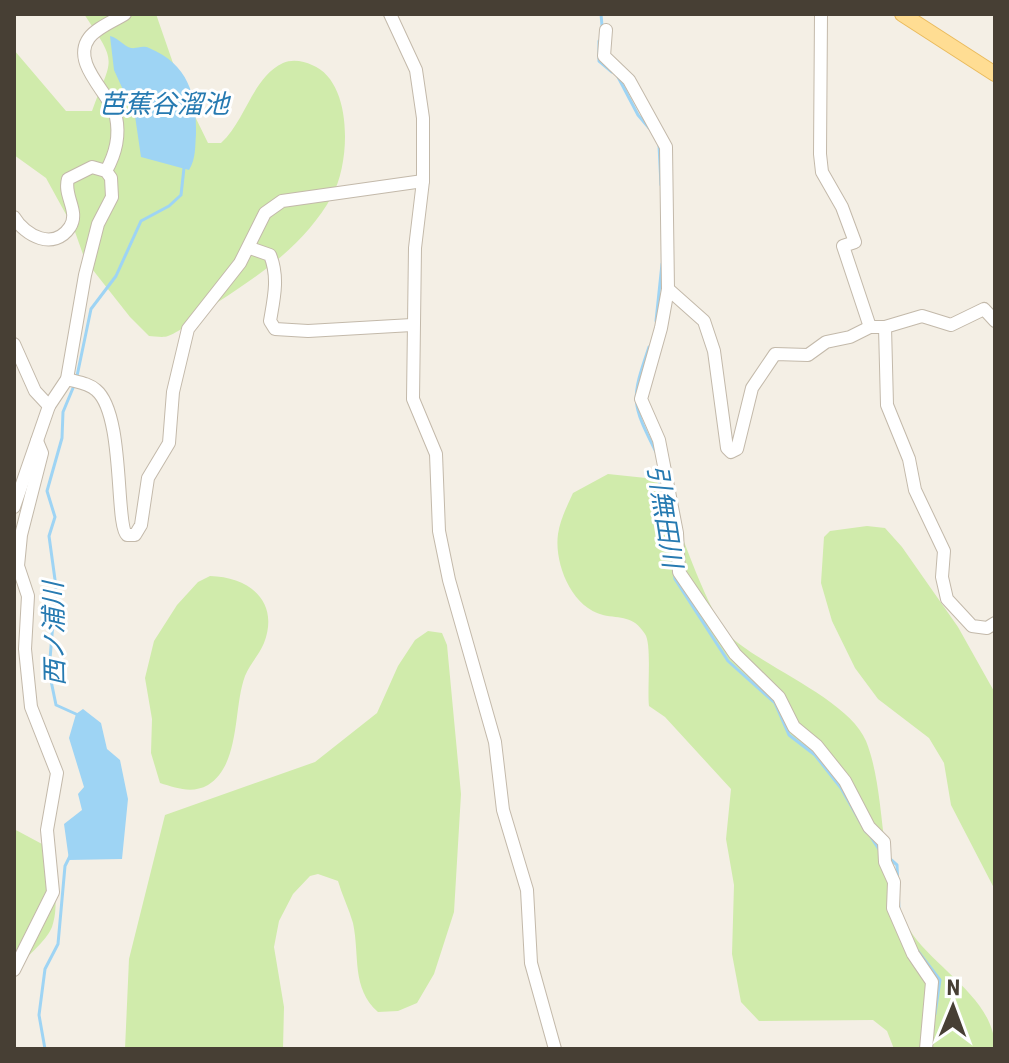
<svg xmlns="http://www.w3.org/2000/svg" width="1009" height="1063" font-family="'Roboto Condensed','Noto Sans JP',sans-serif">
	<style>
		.green { fill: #d0ebab }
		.water { fill: #9ed4f4 }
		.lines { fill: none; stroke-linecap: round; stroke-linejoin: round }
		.stream { stroke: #9ed4f4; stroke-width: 3 }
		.minor-casing { stroke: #c3b9aa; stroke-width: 14 }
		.major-casing { stroke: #eabb5d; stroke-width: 16 }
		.minor { stroke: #fff; stroke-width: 12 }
		.major { stroke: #ffdd93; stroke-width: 14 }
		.labels { text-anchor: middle; stroke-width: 6; stroke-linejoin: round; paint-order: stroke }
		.water-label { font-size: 26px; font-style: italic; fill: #267ab1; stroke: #fff }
	</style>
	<rect width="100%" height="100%" fill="#f4efe5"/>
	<!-- green -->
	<g class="green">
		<path d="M84 14H156L183 92 208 143H221C246 120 252 78 283 63 292 59 304 61 312 65 353 81 351 162 332 196 306 243 263 273 218 302 205 310 181 332 168 336 163 338 154 336 149 336L130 317 85 260 74 229 46 178 14 155V50L66 111H92C112 56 119 66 84 14Z"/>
		<path d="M608 474 646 478 662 484C677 519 708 617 732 638 766 668 849 700 866 741 888 796 877 878 909 929 934 969 995 998 995 1049H894L887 1031 873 1020 759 1021 741 1002 732 954 734 885 726 839 731 789 665 717 649 706C647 689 652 644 645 634 633 615 621 619 603 615 571 607 554 563 558 534 560 520 567 506 573 493Z"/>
		<polygon points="867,526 885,528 902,547 958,627 995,693 995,890 951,805 944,763 929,738 878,699 855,668 832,621 821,583 824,537 830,531"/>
		<path d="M210 576C249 577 280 601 264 643 259 655 250 664 245 676 233 708 241 764 208 785 192 794 176 788 160 783L151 753 152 719 145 678 154 641 177 605 198 582Z"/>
		<path d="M428 631 442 633 447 645 461 794 454 912 434 974 417 1003 398 1011 378 1012C351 988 360 956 353 923 349 909 342 895 338 881L318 874 310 876 293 894 279 921 274 947 284 1007 283 1049H125L129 959 165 815 315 762 377 713 398 666 415 640Z"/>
		<path d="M14 829 42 844C52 866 61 902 52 927 46 942 24 958 14 972Z"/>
	</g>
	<!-- water -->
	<g class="water">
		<path d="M110 36C119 38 123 46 131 48 137 49 142 45 149 48 188 64 197 95 196 134 195 146 196 159 189 170L141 157 135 116 114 70Z"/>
		<polygon points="83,709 101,723 107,749 120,760 128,799 122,859 69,860 64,824 82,810 78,794 84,787 69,738 76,714"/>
	</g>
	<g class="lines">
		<!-- stream -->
		<g class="stream">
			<polyline points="601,14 602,26"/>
			<polyline points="599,41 599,61 612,72"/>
			<polyline points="618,77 638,115 649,128"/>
			<polyline points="659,145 661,185"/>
			<polyline points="656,321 662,264"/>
			<path d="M649 347C631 400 631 402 656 452"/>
			<polyline points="77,376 91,309 116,276 141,221 169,206 181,195 184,168"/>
			<polyline points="73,388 63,412 62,438 47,491 55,517 49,536 56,587 49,671 56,705 76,714"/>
			<polyline points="659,467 657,473 664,498"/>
			<polyline points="668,517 675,579 728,661 775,703 789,735 815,755 841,788 866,832"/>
			<polyline points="871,837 880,851"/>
			<polyline points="889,858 897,865 899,910"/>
			<polyline points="917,950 940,980 935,1014"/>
			<polyline points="45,1049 39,1015 45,969 58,944 65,866 70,856"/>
		</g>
		<defs>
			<g id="minor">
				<polyline points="390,14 416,70 423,118 423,181 415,248 413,399 436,454 439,531 449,580 495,742 503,810 527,890 531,963 555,1049"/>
				<polyline points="821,14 820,154 822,172 842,207 855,242 843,246 870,327"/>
				<polyline points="606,30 604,56 629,80 666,147 668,289 661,328 641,399 659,440 677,533 679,572 735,654 779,697 794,727 817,746 845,781 869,827 884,842 885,862 894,882 893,908 913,954 932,982 926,1049"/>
				<path d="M106 171C115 155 120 136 116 117 112 95 70 64 89 38 96 28 114 21 125 14"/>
				<path d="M14 217C25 236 54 251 70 227 80 211 63 196 68 179L92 167 106 171 111 178 112 197 98 224 85 275 67 379 49 406 14 507"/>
				<path d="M250 248 270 255C279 277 274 298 270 321L275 329 308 331 412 325"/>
				<polyline points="668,289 704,321 714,351 727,448 731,452 737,449 752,388 775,354 808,355 826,342 850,337 870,327 885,327"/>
				<polyline points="995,321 984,309 951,325 922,316 885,327 887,405 909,459 915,490 944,551 942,577 947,599 972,626 987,628 995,623"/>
				<polyline points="14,344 35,391 49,406"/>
				<path d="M67 379C77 382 88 383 96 390 125 414 115 525 127 535H135L141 525 148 478 169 443 173 392 188 329 240 263 265 213 282 201 423 181"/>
				<polyline points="14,970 53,892 47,830 57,773 31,707 25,649 28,596 18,566 21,535 42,453 37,441"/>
			</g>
			<polyline id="major" points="902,14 995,74"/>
		</defs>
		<!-- minor casing -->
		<use href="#minor" class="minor-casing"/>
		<!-- major casing -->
		<use href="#major" class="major-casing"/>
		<!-- minor -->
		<use href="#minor" class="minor"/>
		<!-- major -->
		<use href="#major" class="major"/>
	</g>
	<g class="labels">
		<!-- water labels -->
		<g class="water-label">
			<text x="164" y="113">芭蕉谷溜池</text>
			<text transform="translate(665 516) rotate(81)" y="9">引無田川</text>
			<text transform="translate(54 634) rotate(-91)" y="9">西ノ浦川</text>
		</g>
	</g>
	<!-- border -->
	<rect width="1009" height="1063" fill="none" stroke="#473f34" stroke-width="32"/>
	<!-- north arrow -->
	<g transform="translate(953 1007) rotate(1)" stroke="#ffffff" stroke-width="6" paint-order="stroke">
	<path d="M0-6L14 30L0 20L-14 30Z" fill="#473f34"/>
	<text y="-12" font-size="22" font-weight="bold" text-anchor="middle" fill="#473f34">N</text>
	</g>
</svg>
